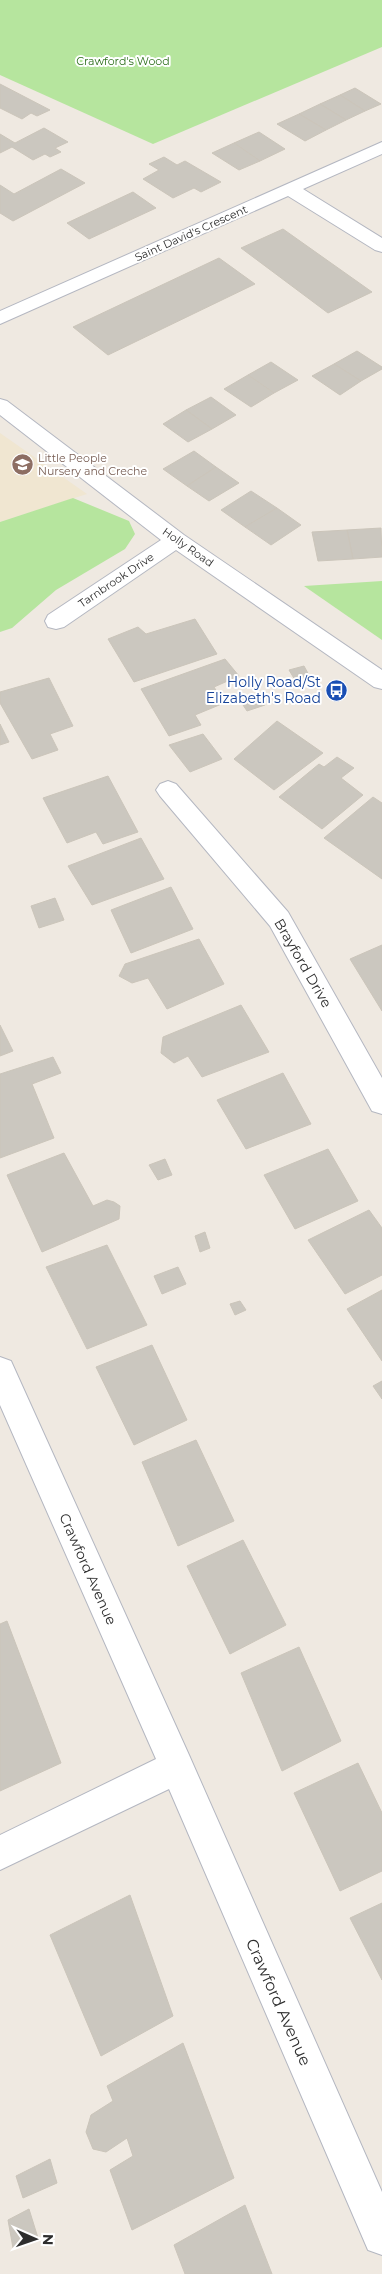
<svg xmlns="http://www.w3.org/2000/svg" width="382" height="2274" font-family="Montserrat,sans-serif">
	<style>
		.education { fill: #f0e6d1 }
		.green { fill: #b6e59e }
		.building { fill: #cbc7bf; stroke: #cbc5ba }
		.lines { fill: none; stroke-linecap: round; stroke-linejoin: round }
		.minor-casing { stroke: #b4b7c1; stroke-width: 2 }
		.minor { fill: #fff; fill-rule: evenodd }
		.labels { text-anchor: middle; stroke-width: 4; stroke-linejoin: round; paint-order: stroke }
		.far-park-label { font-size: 11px; fill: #2c6e1b; stroke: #fff }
		.far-street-label { font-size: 11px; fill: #2e2e2e; stroke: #fff }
		.far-education-label { font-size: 11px; fill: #785e54; stroke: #fff; text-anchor: start }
		.transit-label { font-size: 14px; fill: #164399; stroke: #fff; text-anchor: end }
		.street-label { font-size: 14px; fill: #2e2e2e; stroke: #fff }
		.near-street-label { font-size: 16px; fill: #2e2e2e; stroke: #fff }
	</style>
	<rect width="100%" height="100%" fill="#efe9e1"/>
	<!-- education -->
	<polygon class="education" points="0,433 87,494 0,522"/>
	<!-- green -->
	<g class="green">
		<polygon points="0,0 382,0 382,47 153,144 0,75"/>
		<polygon points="73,498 129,521 135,534 125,549 56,590 12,628 0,632 0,522"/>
		<polygon points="382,581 382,640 304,586"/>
	</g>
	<!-- building -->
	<g class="building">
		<polygon points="0,84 50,110 37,116 31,113 22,119 0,108"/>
		<polygon points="355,88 381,104 365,111 340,95"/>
		<polygon points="340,95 365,111 346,120 320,104"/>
		<polygon points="320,104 346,120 326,130 299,114"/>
		<polygon points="299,114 326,130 305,141 277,124"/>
		<polygon points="44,128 68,142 55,148 61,152 50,157 45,154 33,160 12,147 0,153 0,134 15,143"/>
		<polygon points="259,132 285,149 260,161 234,143"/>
		<polygon points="234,143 260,161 239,170 212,153"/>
		<polygon points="164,157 177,165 185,161 221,182 201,192 194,188 173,198 143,179 159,170 149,164"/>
		<polygon points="61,169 85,183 13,221 0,213 0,185 14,194"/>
		<polygon points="133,192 156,208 89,239 67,223"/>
		<polygon points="283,229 372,292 328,313 241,248"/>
		<polygon points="219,258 255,284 108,355 73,327"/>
		<polygon points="357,351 382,367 382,369 361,381 334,364"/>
		<polygon points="271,362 298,380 274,393 248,375"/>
		<polygon points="334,364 361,381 340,395 312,376"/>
		<polygon points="248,375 274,393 251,407 224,389"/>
		<polygon points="211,397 236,415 212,429 186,410"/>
		<polygon points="186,410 212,429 188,442 163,424"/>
		<polygon points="194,451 216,467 187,486 163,469"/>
		<polygon points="216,467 239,483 209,501 187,486"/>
		<polygon points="251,491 277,508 245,527 221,510"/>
		<polygon points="277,508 301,525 271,545 245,527"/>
		<polygon points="381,528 382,557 353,559 347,530"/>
		<polygon points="347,530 353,559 318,561 312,532"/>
		<polygon points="195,619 217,654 134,682 108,639 138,627 146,634"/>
		<polygon points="225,659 239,676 214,687 224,703 195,715 201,725 169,736 141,689"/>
		<polygon points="304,666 310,677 295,680 289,670"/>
		<polygon points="49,678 73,726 50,734 58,750 32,759 0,703 0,692"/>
		<polygon points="259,697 265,705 247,711 241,702"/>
		<polygon points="277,721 323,753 274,790 234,759"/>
		<polygon points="0,724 9,742 0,745"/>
		<polygon points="203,734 222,759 190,772 169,745"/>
		<polygon points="337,757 354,768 341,778 363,795 322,829 279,797 319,764 324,767"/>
		<polygon points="108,776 138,832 103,844 96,832 67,843 43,798"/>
		<polygon points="373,797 382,803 382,879 324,838"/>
		<polygon points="141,838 164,879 92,905 68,866"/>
		<polygon points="171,887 193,929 131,953 111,910"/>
		<polygon points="55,898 64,920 39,928 31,906"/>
		<polygon points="199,939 224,984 167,1009 148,978 132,983 119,976 125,964"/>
		<polygon points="382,945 382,1011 350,959"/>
		<polygon points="241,1005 269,1052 202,1077 188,1056 174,1063 161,1053 163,1037"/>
		<polygon points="0,1025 13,1051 0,1056"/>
		<polygon points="53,1057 61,1073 32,1084 54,1138 0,1158 0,1074"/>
		<polygon points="283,1073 311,1124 246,1149 217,1100"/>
		<polygon points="328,1149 358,1201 295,1229 264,1175"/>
		<polygon points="64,1153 93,1206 107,1200 114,1202 120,1206 119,1219 42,1252 7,1175"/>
		<polygon points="165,1159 172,1175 158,1180 149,1165"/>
		<polygon points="369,1210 382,1228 382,1275 345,1294 308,1240"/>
		<polygon points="205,1232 210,1248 200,1252 195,1236"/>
		<polygon points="107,1245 147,1325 87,1349 46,1267"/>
		<polygon points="178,1267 186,1284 162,1294 154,1276"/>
		<polygon points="382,1290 382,1361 347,1309"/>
		<polygon points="240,1301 246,1310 235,1315 230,1304"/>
		<polygon points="152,1345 187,1420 134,1445 96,1367"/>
		<polygon points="382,1381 382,1399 373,1386"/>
		<polygon points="196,1440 234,1521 178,1546 142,1462"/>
		<polygon points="243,1540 286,1625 230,1654 187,1566"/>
		<polygon points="7,1621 61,1763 0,1791 0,1624"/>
		<polygon points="299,1647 341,1741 282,1771 241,1673"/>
		<polygon points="358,1763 382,1813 382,1871 340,1891 294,1793"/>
		<polygon points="130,1895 173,2016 101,2056 50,1935"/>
		<polygon points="382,1903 382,1980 350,1918"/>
		<polygon points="183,2043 234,2178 132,2230 110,2170 133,2156 127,2138 106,2152 93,2149 86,2132 91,2115 113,2101 107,2086"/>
		<polygon points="50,2159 57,2183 23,2198 16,2176"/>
		<polygon points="245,2205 272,2274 185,2274 174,2245"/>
		<polygon points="29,2209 38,2238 13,2248 8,2220"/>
	</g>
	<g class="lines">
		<defs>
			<g id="minor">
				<polygon points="382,142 382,154 303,189 382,238 382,252 375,250 288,196 0,324 0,311"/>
				<polygon points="0,399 7,401 184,535 382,670 382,689 374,687 176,550 64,627 56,629 48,627 45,621 48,615 161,540 0,415"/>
				<polygon points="168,781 176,784 288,912 382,1078 382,1114 372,1111 270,926 160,796 156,790 160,784"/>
				<polygon points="0,1357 11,1361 189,1755 382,2192 382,2255 368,2250 169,1789 0,1870 0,1835 156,1759 0,1405"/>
			</g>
		</defs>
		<!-- minor casing -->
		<use href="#minor" class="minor-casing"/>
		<!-- minor -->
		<use href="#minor" class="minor"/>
	</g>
	<!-- icons -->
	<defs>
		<symbol id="school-disc" viewBox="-11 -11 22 22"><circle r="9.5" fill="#8d6e63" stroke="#fff"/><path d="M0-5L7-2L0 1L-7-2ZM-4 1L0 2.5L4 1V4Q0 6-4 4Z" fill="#fff"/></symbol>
		<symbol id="bus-disc" viewBox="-11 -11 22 22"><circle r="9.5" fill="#1a4fb4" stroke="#fff"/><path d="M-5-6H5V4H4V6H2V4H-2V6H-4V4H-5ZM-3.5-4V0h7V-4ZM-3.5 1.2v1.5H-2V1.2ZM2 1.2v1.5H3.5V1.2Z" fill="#fff"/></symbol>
	</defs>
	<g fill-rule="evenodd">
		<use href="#school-disc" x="10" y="452" width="25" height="25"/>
		<use href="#bus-disc" x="324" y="678" width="25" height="25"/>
	</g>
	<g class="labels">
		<!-- far-park labels -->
		<g class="far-park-label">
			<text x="123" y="65">Crawford's Wood</text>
		</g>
		<!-- far-street labels -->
		<g class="far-street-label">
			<text transform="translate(191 233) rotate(-24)" y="4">Saint David's Crescent</text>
			<text transform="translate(188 547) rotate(35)" y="4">Holly Road</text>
			<text transform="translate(116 580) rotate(-34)" y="4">Tarnbrook Drive</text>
		</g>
		<!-- far-education labels -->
		<g class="far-education-label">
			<text x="38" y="462">Little People<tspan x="38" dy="13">Nursery and Creche</tspan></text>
		</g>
		<!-- transit labels -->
		<g class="transit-label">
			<text x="321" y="687">Holly Road/St<tspan x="321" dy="16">Elizabeth's Road</tspan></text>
		</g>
		<!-- street labels -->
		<g class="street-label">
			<text transform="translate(303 963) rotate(60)" y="5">Brayford Drive</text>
			<text transform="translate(88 1569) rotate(66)" y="5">Crawford Avenue</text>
		</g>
		<!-- near-street labels -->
		<g class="near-street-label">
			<text transform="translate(279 2002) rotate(66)" y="6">Crawford Avenue</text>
		</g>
	</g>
	<!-- north arrow -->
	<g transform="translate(35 2239) rotate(92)" stroke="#ffffff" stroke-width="4" paint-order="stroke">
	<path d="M0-4L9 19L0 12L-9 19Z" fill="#2e2e2e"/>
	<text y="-8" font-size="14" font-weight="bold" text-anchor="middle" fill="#2e2e2e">N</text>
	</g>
</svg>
